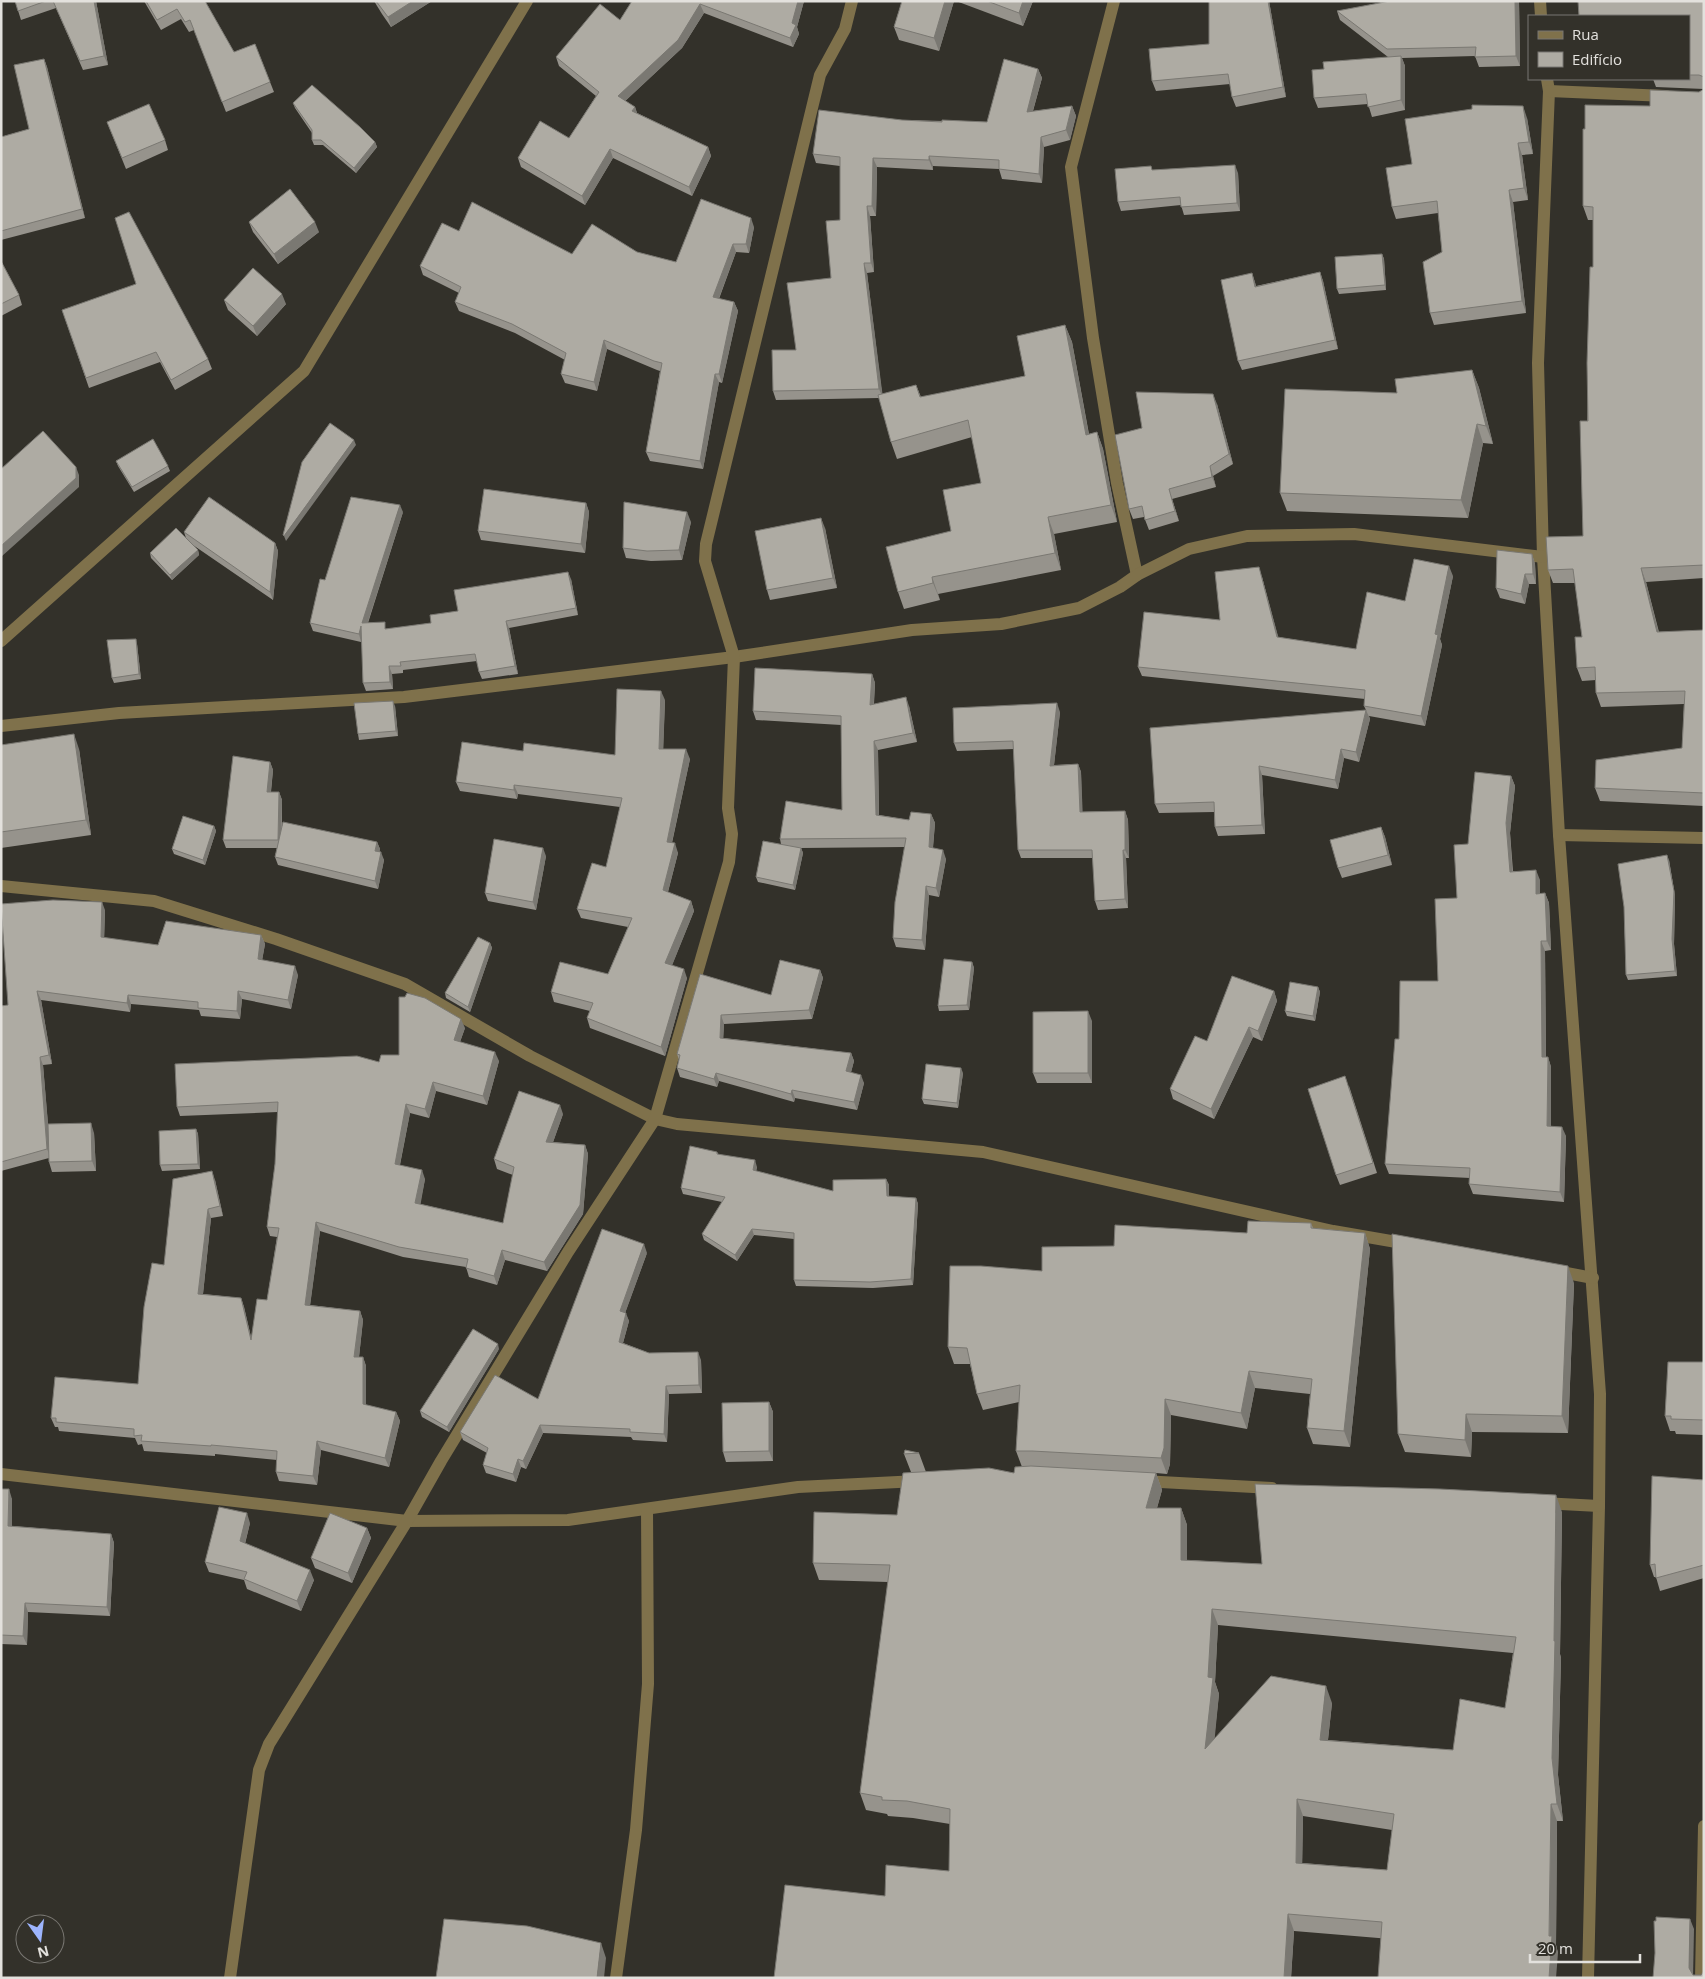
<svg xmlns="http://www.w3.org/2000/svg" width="1705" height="1979" font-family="'Open Sans',sans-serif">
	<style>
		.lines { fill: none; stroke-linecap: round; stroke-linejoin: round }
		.minor { stroke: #7f714b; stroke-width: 12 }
		.wall { fill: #96938c; fill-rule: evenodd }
		.shaded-wall { fill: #7a7872 }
		.building { fill: #aeaba3; stroke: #7a7872; fill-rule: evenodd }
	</style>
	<rect width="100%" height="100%" fill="#33312a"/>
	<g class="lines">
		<!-- minor -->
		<g class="minor">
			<polyline points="1114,1 1071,167 1093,338 1117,483 1137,575"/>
			<polyline points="1540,1 1541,16"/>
			<polyline points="1547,79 1549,91 1538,363 1543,557 1559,835 1600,1394 1599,1506 1588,1978"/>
			<polyline points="1549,91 1666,96"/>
			<polyline points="1,641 304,371 527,1"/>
			<polyline points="1,726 119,713 404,697 734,657 912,630 1001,624 1079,608 1120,587 1137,575 1189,549 1247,536 1354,534 1543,557"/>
			<polyline points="1559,835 1704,838"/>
			<polyline points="1,886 154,901 276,939 405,984 530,1056 655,1119 677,1124 983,1152 1333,1231 1408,1244"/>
			<polyline points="1556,1271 1593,1278"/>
			<polyline points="1,1474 407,1521 568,1520 798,1487 918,1481"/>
			<polyline points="1142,1481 1272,1488"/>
			<polyline points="1542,1503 1599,1506"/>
			<polyline points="230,1978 259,1770 269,1744 407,1521 441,1461 568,1252 655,1119 729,862 732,834 728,808 734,657 705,561 706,544 820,75 845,29 852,1"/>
			<polyline points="616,1978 636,1830 648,1684 647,1509"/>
			<polyline points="1701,1978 1704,1826"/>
		</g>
	</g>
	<!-- wall -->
	<g class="wall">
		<polygon points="15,1 96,1 108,65 83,70 56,8 21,20"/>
		<polygon points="144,1 205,1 234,52 255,44 274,92 226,112 194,30 189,32 181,19 161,30"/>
		<polygon points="374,1 432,1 391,27 382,14"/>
		<polygon points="632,1 804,1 797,27 799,34 793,47 704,13 682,48 625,101 635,107 637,113 708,147 711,156 692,196 613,158 585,205 521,167 518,158 569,138 596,96 559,66 556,57 620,20"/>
		<polygon points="902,1 954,1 939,51 899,40 894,27"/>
		<polygon points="956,1 1033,1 1023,26"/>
		<polygon points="1269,1 1286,97 1236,107 1232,97 1230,84 1156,91 1152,81 1209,44"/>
		<polygon points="1390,1 1519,1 1520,66 1479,67 1475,56 1402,58 1405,66 1405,110 1372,117 1368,104 1318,108 1314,98 1388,57 1340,20 1337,11"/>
		<polygon points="1704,1 1704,89 1656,87 1653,79 1689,79 1689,16"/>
		<polygon points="44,59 47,67 85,218 1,240 1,137 29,129"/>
		<polygon points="1038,69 1042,78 1033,111 1072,106 1076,116 1070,140 1044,147 1042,183 1002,179 999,169 933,166 933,170 877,167 876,216 870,216 874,272 867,273 882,394 916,385 921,397 1025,376 1065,325 1072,342 1089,434 1097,432 1103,449 1117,522 1054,534 1061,570 938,594 940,600 904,609 898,592 951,531 981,483 972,437 897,459 891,442 879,398 776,400 773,391 796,350 831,278 840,220 840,166 816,163 813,154 902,120 987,122"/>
		<polygon points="1704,89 1704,578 1646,582 1659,632 1704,630 1704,806 1600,801 1595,788 1682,748 1684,704 1601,707 1596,693 1596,680 1582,681 1577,668 1582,637 1575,583 1553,583 1548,570 1583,536 1593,267 1593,220 1588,220 1583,206 1585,129 1650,106 1699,92"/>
		<polygon points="293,103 375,142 377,147 356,173 323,145 314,145 312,140 312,133 295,108"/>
		<polygon points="1527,118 1533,154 1522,155 1528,200 1513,202 1526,313 1434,325 1430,313 1442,252 1438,213 1396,219 1392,207 1412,164"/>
		<polygon points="107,122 165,140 168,150 126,169"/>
		<polygon points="1153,170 1238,173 1240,211 1184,215 1181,205 1121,211 1118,202"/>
		<polygon points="249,222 319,232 278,264 253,232"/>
		<polygon points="754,227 749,253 736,252 719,299 734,302 738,311 722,383 719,382 703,469 650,461 646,452 660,371 657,370 607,349 597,391 565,383 561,374 565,360 515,333 459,311 455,302 459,293 423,275 420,266 459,231 572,254 637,252 676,262"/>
		<polygon points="1382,254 1384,259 1386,290 1339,294 1337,289"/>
		<polygon points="1,261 19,295 22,305 1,316"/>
		<polygon points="1320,272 1323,281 1338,349 1242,370 1238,361 1252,273 1256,286"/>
		<polygon points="224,300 286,304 257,336 228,310"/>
		<polygon points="62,310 208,359 212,369 175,390 160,362 89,388"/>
		<polygon points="1472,370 1479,388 1493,444 1483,443 1468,518 1287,511 1280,493 1397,393"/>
		<polygon points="1217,404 1233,464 1213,476 1216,487 1172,499 1179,521 1149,530 1144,517 1133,519 1129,509 1142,428"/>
		<polygon points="116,461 168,466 170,471 134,492 118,466"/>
		<polygon points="586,503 589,512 585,553 481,540 478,531"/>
		<polygon points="403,512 368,623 387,629 431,623 458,611 571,579 578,615 509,628 518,674 482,679 479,672 477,661 403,670 403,673 392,674 393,689 366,691 363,683 362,640 361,642 313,631 310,623"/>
		<polygon points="691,522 682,560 651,561 626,558 623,548"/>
		<polygon points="825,528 837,588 770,600 767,590"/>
		<polygon points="184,532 275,543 278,551 273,600 190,543 198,550 199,555 172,580 151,558 150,553 186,538"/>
		<polygon points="1532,554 1535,564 1536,584 1529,584 1525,604 1500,598 1496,588"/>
		<polygon points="1453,576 1440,639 1442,645 1425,726 1369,716 1370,719 1359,762 1344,758 1338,789 1262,775 1265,834 1218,836 1215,827 1214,812 1159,813 1155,804 1366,710 1364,706 1365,699 1142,676 1138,667 1220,620 1262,577 1278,637 1356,649 1405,601"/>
		<polygon points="137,644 141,679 114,683 112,678"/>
		<polygon points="872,674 875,683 874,704 909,706 917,742 878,750 879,815 909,820 931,814 935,823 933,848 946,859 939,897 929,895 925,950 896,947 893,938 905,847 801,848 803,853 795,890 758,882 756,877 781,844 780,839 842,810 841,725 756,720 753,711"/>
		<polygon points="665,700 663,749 690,759 672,843 678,853 668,892 691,901 694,911 672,965 687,978 665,1056 590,1028 587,1018 590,1011 554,1002 551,992 608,974 628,927 581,918 577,909 606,867 620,807 518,794 517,799 460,791 456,782 523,751 615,755"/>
		<polygon points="395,706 398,736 359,740 358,734"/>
		<polygon points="1060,712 1054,765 1078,764 1081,772 1082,812 1125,811 1128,820 1129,858 1126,858 1128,908 1098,910 1095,901 1093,858 1021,858 1018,850 1014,749 957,751 954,743"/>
		<polygon points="1,745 79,749 91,835 1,848"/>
		<polygon points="270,762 273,770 271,792 279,792 282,800 282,829 377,842 380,849 379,852 384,860 378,889 278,865 275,857 277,848 226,848 223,840"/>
		<polygon points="1511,776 1515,786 1510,833 1513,871 1540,880 1540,894 1545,893 1549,903 1551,950 1545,951 1546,1057 1548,1057 1551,1067 1551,1126 1566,1136 1564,1202 1473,1194 1469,1184 1470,1178 1389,1174 1385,1164 1399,1039 1438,981 1457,898 1468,844"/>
		<polygon points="214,826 216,831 205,865 174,854 172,849"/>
		<polygon points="1381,827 1385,837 1392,865 1342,878 1338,868"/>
		<polygon points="546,856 536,910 488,901 485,893"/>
		<polygon points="1669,860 1675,896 1674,944 1677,976 1628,980 1626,975 1624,907"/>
		<polygon points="105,910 104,938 158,945 261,935 265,944 262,960 298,975 291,1009 242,999 240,1019 201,1016 199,1010 131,1004 130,1012 41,1000 52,1064 43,1065 48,1125 94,1133 96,1171 52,1172 49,1162 49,1158 1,1171 1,1006 8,1005"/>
		<polygon points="490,943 492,948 470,1012 446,998 445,993"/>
		<polygon points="972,962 974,968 969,1010 939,1011 938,1006"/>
		<polygon points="820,970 823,978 812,1019 724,1024 723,1038 851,1053 854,1061 851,1072 864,1083 857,1110 795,1098 794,1102 719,1081 717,1087 680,1077 677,1068 679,1060 677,1054 700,974 771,995"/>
		<polygon points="1318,987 1320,992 1315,1021 1287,1016 1285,1011"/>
		<polygon points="1274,991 1277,1001 1262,1041 1253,1037 1214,1119 1173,1099 1170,1089 1207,1041"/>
		<polygon points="1092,1021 1092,1083 1037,1083 1033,1073"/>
		<polygon points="465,1028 460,1042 499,1061 487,1105 436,1091 429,1118 410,1113 400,1165 425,1179 420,1204 503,1223 513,1175 497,1169 494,1159 563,1114 553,1142 585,1145 588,1154 583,1214 547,1271 505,1260 497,1285 469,1277 466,1267 403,1257 320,1231 310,1305 360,1311 363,1320 359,1357 363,1357 366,1366 366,1405 396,1412 400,1421 389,1467 321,1450 317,1485 279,1481 276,1472 277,1460 215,1454 215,1456 144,1451 142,1444 138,1445 135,1438 59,1431 58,1427 55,1427 51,1418 138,1384 164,1265 215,1180 223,1216 211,1218 203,1294 241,1298 244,1307 251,1337 267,1300 277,1237 270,1236 267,1227 275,1164 278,1112 180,1116 177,1107 379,1062 399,1055"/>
		<polygon points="963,1073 958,1108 924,1104 922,1099"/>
		<polygon points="1349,1086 1377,1173 1340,1185 1336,1175"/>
		<polygon points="196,1129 198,1134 200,1169 162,1171 160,1165"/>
		<polygon points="717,1152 719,1155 757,1167 756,1171 833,1191 886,1179 889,1185 889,1196 916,1198 918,1204 913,1285 873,1288 796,1286 794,1280 794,1239 754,1235 737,1261 704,1240 702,1234 722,1202 683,1194 681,1188"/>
		<path d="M1311 1223 1313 1228 1365 1233 1370 1249 1350 1447 1313 1444 1307 1428 1310 1394 1255 1388 1247 1429 1171 1415 1170 1464 1167 1474 1156 1473 1162 1490 1157 1508H1181L1187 1525V1560L1262 1564 1562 1512 1560 1654 1561 1658 1558 1775 1563 1821H1557L1556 1945 1558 1953 1294 1931 1291 1978H774L885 1896 949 1871 950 1824 913 1818 888 1816 887 1814 866 1810 860 1793 888 1582 819 1580 813 1563 897 1515 911 1472 904 1454 919 1453 926 1472 1014 1473 1022 1467 1016 1451 1019 1402 983 1410 977 1394 970 1364H954L948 1347 1042 1271 1114 1246 1247 1233ZM1218 1625 1513 1653 1505 1708 1453 1750 1328 1740 1332 1703 1214 1739 1219 1694 1215 1682ZM1303 1816 1392 1830 1387 1870 1302 1863Z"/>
		<polygon points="647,1253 625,1313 629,1321 623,1343 649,1353 701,1360 702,1393 669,1394 667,1442 633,1440 631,1437 543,1433 526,1469 521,1467 516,1482 486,1473 483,1465 487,1453 463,1440 460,1432 538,1399"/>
		<polygon points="1574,1283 1568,1433 1472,1432 1471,1457 1405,1452 1398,1434"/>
		<polygon points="499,1349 449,1432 422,1417 420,1411"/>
		<polygon points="1704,1362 1704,1435 1676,1434 1675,1431 1670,1431 1665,1416"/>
		<polygon points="769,1402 773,1412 773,1461 726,1462 723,1452"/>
		<polygon points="1704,1480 1704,1578 1660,1591 1656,1577 1654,1577 1650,1565"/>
		<polygon points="1,1489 12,1499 12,1526 111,1534 114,1543 110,1616 28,1612 27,1645 1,1644"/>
		<polygon points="250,1523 245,1544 314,1580 301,1611 247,1589 244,1580 209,1572 205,1562"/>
		<polygon points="367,1528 371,1538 352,1583 315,1568 311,1558"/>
	</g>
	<!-- shaded-wall -->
	<g class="shaded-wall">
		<polygon points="94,1 96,1 108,65 104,56"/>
		<polygon points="413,1 432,1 391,27 388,17"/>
		<polygon points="798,1 804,1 797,27 799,34 793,47 790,38 792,23"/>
		<polygon points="945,1 954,1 939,51 934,38"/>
		<polygon points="1023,1 1033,1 1023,26 1019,13"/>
		<polygon points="1268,1 1269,1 1286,97 1283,87"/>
		<polygon points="1515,1 1519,1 1520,66 1516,56"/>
		<polygon points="700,4 704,13 682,48 621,105 618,96"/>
		<polygon points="1401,56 1405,66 1405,110 1401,100"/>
		<polygon points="44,59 47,67 85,218 82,209"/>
		<polygon points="1038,69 1042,78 1030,121 1027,112"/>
		<polygon points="1072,106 1076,116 1070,140 1066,130"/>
		<polygon points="1523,106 1527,118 1533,154 1529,142"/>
		<polygon points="635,107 638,116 632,111"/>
		<polygon points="1041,137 1044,147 1042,183 1039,174"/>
		<polygon points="375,142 377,147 356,173 354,168"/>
		<polygon points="1518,143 1522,155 1528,200 1524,188"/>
		<polygon points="708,147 711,156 692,196 689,187"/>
		<polygon points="610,149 613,158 585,205 582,196"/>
		<polygon points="929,156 933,166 933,170 929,160"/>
		<polygon points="873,158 877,167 876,216 872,206"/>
		<polygon points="1235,165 1238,173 1240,211 1237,203"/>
		<polygon points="1509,190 1513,202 1526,313 1522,301"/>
		<polygon points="867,206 870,216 874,272 871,263"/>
		<polygon points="751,218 754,227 749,253 746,244"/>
		<polygon points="315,222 319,232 278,264 274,254"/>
		<polygon points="733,244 736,252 716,306 713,297"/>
		<polygon points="1382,254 1384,259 1386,290 1385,285"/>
		<polygon points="864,263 867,273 883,398 879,389"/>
		<polygon points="1320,272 1323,281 1338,349 1335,340"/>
		<polygon points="1252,273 1255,282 1258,296 1255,287"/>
		<polygon points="282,294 286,304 257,336 253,326"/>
		<polygon points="734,302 738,311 722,383 719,374"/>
		<polygon points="1065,325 1072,342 1092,452 1086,435"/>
		<polygon points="604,340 607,349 597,391 594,382"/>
		<polygon points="1472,370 1479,388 1493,444 1486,426"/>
		<polygon points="715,374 719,382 703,469 700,461"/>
		<polygon points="1213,394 1217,404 1233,464 1229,454"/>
		<polygon points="1477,424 1483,443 1468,518 1461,500"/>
		<polygon points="1097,432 1103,449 1117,522 1111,505"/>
		<polygon points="354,440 356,445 286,541 284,536"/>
		<polygon points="1210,466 1213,476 1216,487 1212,477"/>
		<polygon points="76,467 79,475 79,487 1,557 1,546"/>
		<polygon points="1169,489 1172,499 1179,521 1175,511"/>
		<polygon points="586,503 589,512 585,553 581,544"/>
		<polygon points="400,505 403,512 365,631 362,623"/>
		<polygon points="687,512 691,522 682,560 679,550"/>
		<polygon points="1048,517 1054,534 1061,570 1055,553"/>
		<polygon points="821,518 825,528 837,588 833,578"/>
		<polygon points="275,543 278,551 273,600 270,592"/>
		<polygon points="198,550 199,555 172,580 170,575"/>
		<polygon points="1532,554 1535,564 1536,584 1533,574"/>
		<polygon points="1449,566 1453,576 1440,639 1442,645 1425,726 1421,716 1435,634"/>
		<polygon points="1259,567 1262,577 1281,647 1277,637"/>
		<polygon points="1641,568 1646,582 1662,646 1657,632"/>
		<polygon points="568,572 571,579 578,615 576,608"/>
		<polygon points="1525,574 1529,584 1525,604 1521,594"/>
		<polygon points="932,577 938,594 940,600 933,583"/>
		<polygon points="506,621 509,628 518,674 515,666"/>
		<polygon points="361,626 364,633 361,642 359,634"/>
		<polygon points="136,639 137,644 141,679 139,674"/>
		<polygon points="389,666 392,674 393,689 390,682"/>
		<polygon points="872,674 875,683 873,714 870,705"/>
		<polygon points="661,691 665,700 663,758 659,749"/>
		<polygon points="906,697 909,706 917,742 913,733"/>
		<polygon points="393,701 395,706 398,736 396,731"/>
		<polygon points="1057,703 1060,712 1053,774 1050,766"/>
		<polygon points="1366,710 1370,719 1359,762 1356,752"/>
		<polygon points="74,734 79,749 91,835 86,820"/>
		<polygon points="874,741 878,750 879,824 876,815"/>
		<polygon points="686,749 690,759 670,851 667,842"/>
		<polygon points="1341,749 1344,758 1338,789 1335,780"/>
		<polygon points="270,762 273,770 270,799 267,792"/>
		<polygon points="1078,764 1081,772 1083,820 1080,812"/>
		<polygon points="1259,766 1262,775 1265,834 1262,825"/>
		<polygon points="1511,776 1515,786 1510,833 1513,881 1510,872 1506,823"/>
		<polygon points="514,785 518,794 517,799 514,790"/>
		<polygon points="279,792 282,800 281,848 278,840"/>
		<polygon points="1125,811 1128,820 1129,858 1125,850"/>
		<polygon points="931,814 935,823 932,857 929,847"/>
		<polygon points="214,826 216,831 205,865 203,860"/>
		<polygon points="1381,827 1385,837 1392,865 1388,855"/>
		<polygon points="377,842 380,849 378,859 375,851"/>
		<polygon points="675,843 678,853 666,899 663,890"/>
		<polygon points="543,848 546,856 536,910 533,902"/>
		<polygon points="801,848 803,853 795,890 793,885"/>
		<polygon points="943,850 946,859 939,897 936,888"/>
		<polygon points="1123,850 1126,858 1128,908 1125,899"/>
		<polygon points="381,852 384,860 378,889 375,881"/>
		<polygon points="1667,855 1669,860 1675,896 1674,944 1677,976 1675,971 1672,939"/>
		<polygon points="1536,870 1540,880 1540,904 1536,894"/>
		<polygon points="926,886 929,895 925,950 922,940"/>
		<polygon points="1545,893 1549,903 1551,950 1547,941"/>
		<polygon points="691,901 694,911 669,973 665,963"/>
		<polygon points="102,902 105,910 104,946 101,937"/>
		<polygon points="261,935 265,944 261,967 258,959"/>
		<polygon points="1541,941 1545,951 1546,1067 1542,1057"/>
		<polygon points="490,943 492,948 470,1012 468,1007"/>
		<polygon points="972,962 974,968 969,1010 967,1005"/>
		<polygon points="295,966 298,975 291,1009 288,1000"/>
		<polygon points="684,969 687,978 665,1056 661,1047"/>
		<polygon points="820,970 823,978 812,1019 809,1010"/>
		<polygon points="1318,987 1320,992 1315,1021 1313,1016"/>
		<polygon points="37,991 41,1000 52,1064 49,1055"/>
		<polygon points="238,991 242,999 240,1019 237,1011"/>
		<polygon points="1274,991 1277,1001 1262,1041 1258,1031"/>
		<polygon points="128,995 131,1004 130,1012 127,1003"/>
		<polygon points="1088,1011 1092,1021 1092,1083 1088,1073"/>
		<polygon points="721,1015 724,1024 723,1046 720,1038"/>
		<polygon points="461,1019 465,1028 457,1050 454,1040"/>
		<polygon points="1249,1027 1253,1037 1214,1119 1211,1109"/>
		<polygon points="495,1052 499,1061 487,1105 483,1096"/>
		<polygon points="851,1053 854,1061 849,1080 846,1071"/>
		<polygon points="40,1057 43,1065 51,1158 47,1149"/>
		<polygon points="1548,1057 1551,1067 1551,1136 1547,1126"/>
		<polygon points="961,1068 963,1073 958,1108 957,1103"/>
		<polygon points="716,1073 719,1081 717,1087 714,1079"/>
		<polygon points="861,1075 864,1083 857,1110 854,1102"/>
		<polygon points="433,1082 436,1091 429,1118 425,1109"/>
		<polygon points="792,1090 795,1098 794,1102 791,1094"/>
		<polygon points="406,1104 410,1113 398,1174 395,1164"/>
		<polygon points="560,1105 563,1114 550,1151 546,1142"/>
		<polygon points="91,1123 94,1133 96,1171 92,1161"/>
		<polygon points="1562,1127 1566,1136 1564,1202 1560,1192"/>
		<polygon points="196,1129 198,1134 200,1169 198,1164"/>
		<polygon points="585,1145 588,1154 583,1214 547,1271 544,1262"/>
		<polygon points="755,1160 757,1167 755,1177 753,1170"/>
		<polygon points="422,1170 425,1179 419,1213 415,1203"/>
		<polygon points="212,1171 215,1180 223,1216 220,1206"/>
		<polygon points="886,1179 889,1185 889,1202 887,1196"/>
		<polygon points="916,1198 918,1204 913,1285 911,1279"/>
		<polygon points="208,1209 211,1218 202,1303 198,1294"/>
		<polygon points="316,1222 320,1231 309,1314 305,1305"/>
		<polygon points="752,1229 754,1235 737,1261 735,1255"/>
		<polygon points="1365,1233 1370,1249 1350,1447 1344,1431"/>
		<polygon points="644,1244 647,1253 623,1319 620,1311"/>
		<polygon points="502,1250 505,1260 497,1285 494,1276"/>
		<polygon points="1568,1266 1574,1283 1568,1433 1562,1416"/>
		<polygon points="241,1298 244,1307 254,1350 251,1340"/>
		<polygon points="360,1311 363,1320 358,1366 354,1357"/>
		<polygon points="626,1313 629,1321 621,1350 619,1342"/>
		<polygon points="498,1344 499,1349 449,1432 447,1427"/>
		<polygon points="698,1352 701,1360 702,1393 699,1385"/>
		<polygon points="363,1357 366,1366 366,1413 363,1404"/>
		<polygon points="1249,1371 1255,1388 1247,1429 1241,1413"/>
		<polygon points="666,1386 669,1394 667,1442 664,1434"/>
		<polygon points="1165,1399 1171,1415 1170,1464 1167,1474 1161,1458"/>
		<polygon points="769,1402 773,1412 773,1461 769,1451"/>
		<polygon points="396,1412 400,1421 389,1467 385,1458"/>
		<polygon points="1466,1414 1472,1432 1471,1457 1465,1440"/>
		<polygon points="540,1425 543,1433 526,1469 523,1461"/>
		<polygon points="317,1441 321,1450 317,1485 313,1476"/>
		<polygon points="518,1459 521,1467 516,1482 513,1474"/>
		<polygon points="1156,1473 1162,1490 1152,1525 1146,1508"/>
		<polygon points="9,1489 12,1499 12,1535 8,1526"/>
		<polygon points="1556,1495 1562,1512 1560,1654 1561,1658 1558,1775 1563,1821 1557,1804 1552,1758"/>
		<polygon points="1181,1508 1187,1525 1187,1577 1181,1560"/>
		<polygon points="247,1513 250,1523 243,1551 240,1541"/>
		<polygon points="367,1528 371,1538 352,1583 348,1573"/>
		<polygon points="111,1534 114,1543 110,1616 107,1607"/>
		<polygon points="310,1570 314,1580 301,1611 297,1601"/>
		<polygon points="25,1603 28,1612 27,1645 23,1636"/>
		<polygon points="1212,1609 1218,1625 1215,1682 1219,1694 1212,1766 1205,1749 1208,1677"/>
		<polygon points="1326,1686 1332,1703 1326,1757 1320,1740"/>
		<polygon points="1297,1799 1303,1816 1302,1880 1296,1863"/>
		<polygon points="1551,1804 1557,1821 1556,1945 1558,1953 1556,1978 1549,1978"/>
		<polygon points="1288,1914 1294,1931 1291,1978 1284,1978"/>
		<polygon points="1690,1919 1694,1929 1693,1978 1689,1968"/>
		<polygon points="601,1943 606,1958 604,1978 597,1978"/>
	</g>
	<!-- building -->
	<g class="building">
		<polygon points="15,1 46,1 18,11"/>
		<polygon points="53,1 94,1 104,56 80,61"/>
		<polygon points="146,1 205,1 234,52 255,44 270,82 222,102 190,20 185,22 177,9 157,20"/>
		<polygon points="376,1 413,1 388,17"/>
		<polygon points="632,1 798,1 792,23 796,25 790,38 700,4 678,40 618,96 635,107 632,111 708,147 689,187 610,149 582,196 518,158 540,121 569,138 599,92 556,57 600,4 620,20"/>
		<polygon points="902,1 945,1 934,38 894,27"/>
		<polygon points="987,1 1023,1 1019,13"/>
		<polygon points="1209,1 1268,1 1283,87 1232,97 1228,74 1152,81 1149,49 1209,44"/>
		<polygon points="1390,1 1515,1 1516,56 1475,57 1476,47 1387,49 1337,11"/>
		<polygon points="1578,1 1704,1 1704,77 1699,75 1689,75 1689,16 1579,16"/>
		<polygon points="1401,56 1401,100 1368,107 1366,94 1314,98 1312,70 1324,69 1323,62"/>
		<polygon points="44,59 82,209 1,231 1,137 29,129 14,65"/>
		<polygon points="1004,59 1038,69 1027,112 1072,106 1066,130 1041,137 1039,174 999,169 999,160 929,156 929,160 873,158 872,206 867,206 871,263 864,263 879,389 773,391 772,350 796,350 787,283 831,278 826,221 840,220 840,157 813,154 819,110 902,120 942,122 942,120 987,122"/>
		<polygon points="312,85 360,127 375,142 354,168 321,140 312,140 312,130 293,103"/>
		<polygon points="1704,89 1704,565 1641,568 1657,632 1704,630 1704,793 1595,788 1596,760 1682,748 1685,691 1596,693 1595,667 1577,668 1575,637 1582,637 1573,569 1548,570 1546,537 1583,536 1580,421 1588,421 1587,363 1590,267 1593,267 1593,207 1583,206 1583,129 1585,129 1585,105 1650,106 1650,90 1699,92"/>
		<polygon points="149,104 165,140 122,158 107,122"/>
		<polygon points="1472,105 1523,106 1529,142 1518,143 1524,188 1509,190 1522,301 1430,313 1423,262 1442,252 1437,201 1392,207 1386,168 1412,164 1405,119 1472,109"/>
		<polygon points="1235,165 1237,203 1181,207 1180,197 1118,202 1115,169 1151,166 1152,170"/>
		<polygon points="290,189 315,222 274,254 249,222"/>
		<polygon points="701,199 751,218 746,244 733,244 713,297 734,302 719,374 715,374 700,461 646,452 662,363 654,361 604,340 594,382 561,374 566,353 512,324 455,302 461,287 420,266 442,223 459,231 472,202 572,254 592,224 637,252 676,262"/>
		<polygon points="129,212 208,359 171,380 156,352 86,378 62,310 136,284 115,218"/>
		<polygon points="1382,254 1385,285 1337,289 1335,257"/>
		<polygon points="1,261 19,295 1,304"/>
		<polygon points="253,268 282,294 253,326 224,300"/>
		<polygon points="1320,272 1335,340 1238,361 1221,280 1252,273 1255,287"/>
		<polygon points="1065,325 1086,435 1097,432 1111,505 1048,517 1055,553 932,577 933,583 898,592 886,547 951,531 943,490 981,483 968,420 891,442 878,395 916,385 920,397 1025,376 1017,336"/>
		<polygon points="1472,370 1486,426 1477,424 1461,500 1280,493 1285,389 1397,393 1395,379"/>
		<polygon points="1136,392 1213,394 1229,454 1210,466 1212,477 1169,489 1175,511 1145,520 1142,506 1129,509 1115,435 1142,428"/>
		<polygon points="330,423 354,440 284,536 283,535 302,462"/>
		<polygon points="43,431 76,467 76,478 1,546 1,469"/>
		<polygon points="153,439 168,466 132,487 116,461"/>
		<polygon points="484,489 586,503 581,544 478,531"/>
		<polygon points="209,497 275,543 270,592 184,532"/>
		<polygon points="351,497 400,505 362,623 385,622 385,629 431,623 430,615 458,611 454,590 568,572 576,608 506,621 515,666 479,672 475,654 400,662 401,666 389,666 390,682 363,683 361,626 359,634 310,623 320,579 325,580"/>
		<polygon points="624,502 687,512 679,550 647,551 623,548"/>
		<polygon points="821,518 833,578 767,590 755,531"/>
		<polygon points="176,528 198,550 170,575 150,553"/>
		<polygon points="1497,550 1532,554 1533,574 1525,574 1521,594 1496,588"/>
		<polygon points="1414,559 1449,566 1435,634 1438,635 1421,716 1364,706 1365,690 1138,667 1144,612 1220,620 1215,572 1259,567 1277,637 1356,649 1367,592 1405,601"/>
		<polygon points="136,639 139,674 112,678 107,640"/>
		<polygon points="755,668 872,674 870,705 906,697 913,733 874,741 876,815 909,820 911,812 931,814 929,847 943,850 936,888 926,886 922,940 893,938 895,902 906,838 780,839 786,801 842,810 841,716 753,711"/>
		<polygon points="617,689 661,691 659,749 686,749 667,842 675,843 663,890 691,901 665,963 684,969 661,1047 587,1018 593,1003 551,992 560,962 608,974 632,918 577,909 592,863 606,867 622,798 514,785 514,790 456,782 462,742 523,751 524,743 615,755"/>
		<polygon points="393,701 396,731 358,734 354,703"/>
		<polygon points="1057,703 1050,766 1078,764 1080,812 1125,811 1125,850 1123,850 1125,899 1095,901 1092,850 1018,850 1013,741 954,743 953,708"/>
		<polygon points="1366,710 1356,752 1341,749 1335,780 1259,766 1262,825 1215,827 1214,802 1155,804 1150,728"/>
		<polygon points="74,734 86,820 1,832 1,745"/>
		<polygon points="233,756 270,762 267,792 279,792 278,840 223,840"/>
		<polygon points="1475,772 1511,776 1506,823 1510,872 1536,870 1536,894 1545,893 1547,941 1541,941 1542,1057 1548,1057 1547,1126 1562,1127 1560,1192 1469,1184 1470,1168 1385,1164 1395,1039 1399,1039 1400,981 1438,981 1435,899 1457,898 1454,845 1468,844"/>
		<polygon points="183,816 214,826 203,860 172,849"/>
		<polygon points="283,822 377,842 375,851 381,852 375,881 275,857"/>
		<polygon points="1381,827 1388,855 1338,868 1330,840"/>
		<polygon points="494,839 543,848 533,902 485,893"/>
		<polygon points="763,841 801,848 793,885 756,877"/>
		<polygon points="1667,855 1674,891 1672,939 1675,971 1626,975 1624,907 1618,864"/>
		<polygon points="53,900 102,902 101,937 158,945 166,921 261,935 258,959 295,966 288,1000 238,991 237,1011 198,1008 198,1002 128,995 127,1003 37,991 49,1055 40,1057 47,1149 1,1162 1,1006 8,1005 1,904"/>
		<polygon points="478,937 490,943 468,1007 445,993"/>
		<polygon points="944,959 972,962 967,1005 938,1006"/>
		<polygon points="780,960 820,970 809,1010 721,1015 720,1038 851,1053 846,1071 861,1075 854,1102 792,1090 791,1094 716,1073 714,1079 677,1068 680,1055 677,1054 700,974 771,995"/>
		<polygon points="1232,976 1274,991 1258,1031 1249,1027 1211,1109 1170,1089 1195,1036 1207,1041"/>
		<polygon points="1290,982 1318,987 1313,1016 1285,1011"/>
		<polygon points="407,993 425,998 461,1019 454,1040 495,1052 483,1096 433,1082 425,1109 406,1104 395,1164 422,1170 415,1203 503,1223 514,1167 494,1159 519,1091 560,1105 546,1142 585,1145 580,1205 544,1262 502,1250 494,1276 466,1268 468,1259 399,1247 316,1222 305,1305 360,1311 354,1357 363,1357 363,1404 396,1412 385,1458 317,1441 313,1476 276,1472 277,1451 211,1445 211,1446 141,1441 142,1435 134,1436 134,1429 56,1422 56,1418 51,1418 55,1377 138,1384 144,1307 152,1263 164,1265 173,1179 212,1171 220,1206 208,1209 198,1294 241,1298 251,1340 257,1299 267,1300 279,1228 267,1227 275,1164 278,1102 177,1107 175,1064 357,1056 379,1062 381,1055 399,1055 399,997 405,997"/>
		<polygon points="1088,1011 1088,1073 1033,1073 1033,1012"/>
		<polygon points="926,1064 961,1068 957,1103 922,1099"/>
		<polygon points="1345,1076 1373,1163 1336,1175 1308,1089"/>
		<polygon points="91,1123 92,1161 49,1162 48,1124"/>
		<polygon points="196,1129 198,1164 160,1165 159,1131"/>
		<polygon points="690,1146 717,1152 717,1154 755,1160 753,1170 833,1191 833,1180 886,1179 887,1196 916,1198 911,1279 870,1282 794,1280 794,1233 752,1229 735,1255 702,1234 725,1197 681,1188"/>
		<polygon points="1248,1221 1311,1223 1311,1228 1365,1233 1344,1431 1307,1428 1312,1379 1249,1371 1241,1413 1165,1399 1164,1448 1161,1458 1032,1451 1016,1451 1020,1385 977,1394 967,1348 948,1347 950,1266 981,1266 1042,1271 1042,1247 1114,1246 1115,1225 1247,1233"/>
		<polygon points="602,1229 644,1244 620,1311 626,1313 619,1342 649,1353 698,1352 699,1385 666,1386 664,1434 630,1432 630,1429 540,1425 523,1461 518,1459 513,1474 483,1465 488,1448 460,1432 495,1375 538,1399"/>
		<polygon points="1392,1234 1568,1266 1562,1416 1466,1414 1465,1440 1398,1434"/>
		<polygon points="473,1329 498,1344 447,1427 420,1411"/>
		<polygon points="1668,1362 1704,1362 1704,1420 1671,1419 1671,1416 1665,1416"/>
		<polygon points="769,1402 769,1451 723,1452 722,1403"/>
		<polygon points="905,1450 919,1453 904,1454"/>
		<path d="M1031 1466 1156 1473 1146 1508H1181V1560L1262 1564 1255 1484 1440 1489 1556 1495 1554 1641H1555L1552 1758 1557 1804H1551L1549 1936H1552L1549 1978H1378L1382 1922 1288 1914 1284 1978H774L785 1885 885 1896 886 1865 949 1871 950 1809 907 1801 882 1800V1797L860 1793 890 1565 813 1563 814 1512 897 1515 903 1473 989 1468 1014 1473 1015 1467ZM1212 1609 1516 1637 1505 1708 1460 1699 1453 1750 1320 1740 1326 1686 1271 1676 1205 1749 1213 1678 1208 1677ZM1297 1799 1394 1814 1387 1870 1296 1863Z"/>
		<polygon points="1652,1476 1704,1480 1704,1565 1656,1578 1655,1564 1650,1565"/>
		<polygon points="1,1489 9,1489 8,1526 111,1534 107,1607 25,1603 23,1636 1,1635"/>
		<polygon points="219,1507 247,1513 240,1541 310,1570 297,1601 244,1579 247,1572 205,1562"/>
		<polygon points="330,1513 367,1528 348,1573 311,1558"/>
		<polygon points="1656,1917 1690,1919 1689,1968 1693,1975 1701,1975 1704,1971 1704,1978 1653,1978 1655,1953 1654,1921 1656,1921"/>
		<polygon points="444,1919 527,1926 601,1943 597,1978 436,1978"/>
	</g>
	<!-- border -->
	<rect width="1705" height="1979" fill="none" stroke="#e3e1dd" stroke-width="5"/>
	<!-- legend -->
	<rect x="1528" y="15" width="162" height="65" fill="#33312a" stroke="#797772"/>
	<rect x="1538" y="31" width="25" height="8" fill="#7f714b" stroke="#797772"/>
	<text x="1572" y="40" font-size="15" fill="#e3e1dd">Rua</text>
	<rect x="1538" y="52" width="25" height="15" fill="#aeaba3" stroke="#797772"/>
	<text x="1572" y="65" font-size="15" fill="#e3e1dd">Edifício</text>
	<!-- north arrow -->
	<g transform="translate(40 1939) rotate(166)"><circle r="24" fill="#33312a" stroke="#797772"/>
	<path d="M0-4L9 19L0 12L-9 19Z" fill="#9db4fd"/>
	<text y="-8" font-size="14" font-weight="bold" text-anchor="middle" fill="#e3e1dd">N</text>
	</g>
	<!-- scale -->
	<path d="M1530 1954v8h110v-8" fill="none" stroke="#e3e1dd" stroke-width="2.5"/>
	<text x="1538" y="1954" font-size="15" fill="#e3e1dd" stroke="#33312a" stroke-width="4" paint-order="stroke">20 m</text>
</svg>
